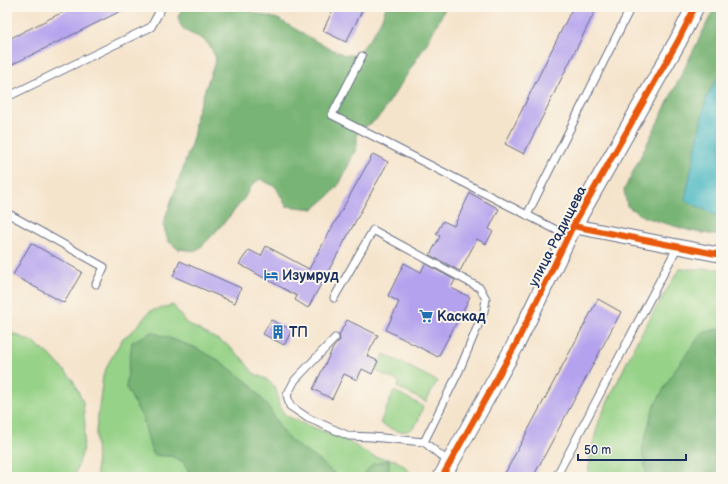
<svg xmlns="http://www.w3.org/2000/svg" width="728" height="484" font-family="'Balsamiq Sans',sans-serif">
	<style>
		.green { fill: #96d287; stroke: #588072 }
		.forest { fill: #78b474; stroke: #4a7269 }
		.water { fill: #49b8c2; stroke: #327490 }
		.building { fill: #b4a2ee }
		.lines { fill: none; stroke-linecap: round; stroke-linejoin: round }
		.service-casing { stroke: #676e84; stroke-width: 9 }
		.minor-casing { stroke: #676e84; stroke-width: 16 }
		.tertiary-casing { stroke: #676e84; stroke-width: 19 }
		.service { stroke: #fff; stroke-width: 7 }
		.minor { stroke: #fff; stroke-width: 14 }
		.tertiary { stroke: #fff; stroke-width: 17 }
		.cycleway-casing { stroke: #fbf7ec; stroke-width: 8 }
		.cycleway { stroke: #e8590c; stroke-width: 6 }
		.labels { text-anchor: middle; stroke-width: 4; stroke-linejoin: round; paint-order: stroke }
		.street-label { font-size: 14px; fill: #1b2f5e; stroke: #fbf7ec }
		.poi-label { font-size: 14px; font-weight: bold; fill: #1b2f5e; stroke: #fbf7ec; text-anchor: start }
	</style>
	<rect width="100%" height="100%" fill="#fbf7ec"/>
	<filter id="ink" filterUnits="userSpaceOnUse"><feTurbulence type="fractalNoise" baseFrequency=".025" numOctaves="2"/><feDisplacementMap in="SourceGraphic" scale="8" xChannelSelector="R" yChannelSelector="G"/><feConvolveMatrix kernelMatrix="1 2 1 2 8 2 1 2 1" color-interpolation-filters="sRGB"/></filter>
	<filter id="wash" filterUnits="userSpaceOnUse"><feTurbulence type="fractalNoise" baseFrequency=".012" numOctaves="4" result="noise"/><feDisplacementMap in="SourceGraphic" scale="16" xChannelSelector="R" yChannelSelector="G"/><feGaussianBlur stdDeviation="0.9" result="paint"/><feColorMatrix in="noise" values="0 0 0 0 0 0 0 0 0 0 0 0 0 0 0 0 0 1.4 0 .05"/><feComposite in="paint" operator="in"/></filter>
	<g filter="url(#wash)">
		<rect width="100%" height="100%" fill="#f5e4cc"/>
		<!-- green -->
		<g class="green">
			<polygon points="679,269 721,269 721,477 588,477 591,450 600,418 638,339"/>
			<polygon points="173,305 186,323 226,344 242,358 253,373 266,379 276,388 279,406 285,415 304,424 342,438 374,457 395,460 403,465 415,477 97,477 96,431 103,376 109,362 123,338 133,331 150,311"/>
			<polygon points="7,331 33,342 52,357 73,380 83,402 85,426 83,451 74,477 7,477"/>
			<polygon points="384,354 437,381 426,402 397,387 400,382 376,371"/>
			<path d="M394 391 423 406C421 411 420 416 418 421 409 438 393 431 380 423Z"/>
		</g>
		<!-- forest -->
		<g class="forest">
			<path d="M183 7H246L255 13 278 19 326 47 345 55H356C369 41 380 26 386 7H446L427 43 381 115 373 122 357 132V147L340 183 330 195 314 209 286 206 276 187 260 179C249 186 250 190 243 200 229 218 213 235 197 251L178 249 168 241 163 224 190 148 194 133 196 115 216 59C213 52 211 46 206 42 196 32 181 36 178 17Z"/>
			<polygon points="715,7 721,7 721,236 691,231 644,217 627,206 624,190"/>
			<polygon points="721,328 721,477 647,477 642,450 653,408 674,371 702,333"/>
			<polygon points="152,332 194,347 220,361 250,384 269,408 284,434 296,445 320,461 338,477 192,477 183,462 171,456 161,456 152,454 143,419 126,387 132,342"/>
			<polygon points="389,460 389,477 361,477 373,464"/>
		</g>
		<!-- water -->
		<polygon class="water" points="721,72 721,218 685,200 706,98"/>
		<g id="blocks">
			<!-- building -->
			<g class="building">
				<polygon points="73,7 129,7 7,67 7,40"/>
				<polygon points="334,7 364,7 346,42 323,31"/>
				<polygon points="573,7 597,7 524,154 505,144"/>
				<polygon points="373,154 388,162 308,308 295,300 297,296 239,264 249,250 261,256 266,246 309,269"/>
				<polygon points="470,193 499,209 489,229 493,231 486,244 477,239 460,271 430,255 440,236 436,234 443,221 454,226"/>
				<polygon points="31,243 82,272 64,303 13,275"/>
				<polygon points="180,261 241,288 235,303 173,276"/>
				<polygon points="404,263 421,272 425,264 455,280 451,288 470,297 438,357 386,330 399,302 388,296"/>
				<polygon points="598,299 621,312 533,477 503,477"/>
				<polygon points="271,320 292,330 284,345 263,334"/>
				<polygon points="347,320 378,335 367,356 378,361 372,374 362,369 357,380 344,374 332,399 313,389 333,348 340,340 339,335"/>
			</g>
		</g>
	</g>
	<g filter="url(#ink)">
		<use href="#blocks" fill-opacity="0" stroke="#676e84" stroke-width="1"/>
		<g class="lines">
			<defs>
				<g id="service">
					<polyline points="362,56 332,115 568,236"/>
					<polyline points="7,97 151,27 162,7"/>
					<polyline points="7,213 104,267 96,284"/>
					<polyline points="527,215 631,7"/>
					<polyline points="334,298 373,230 480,288 486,299 484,311 459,371 424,442"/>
					<polyline points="335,338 295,380 287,395 290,406 308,418 349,436 372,437 424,442 450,463"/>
					<polyline points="556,477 678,246"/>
				</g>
				<polyline id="minor" points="573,226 721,255"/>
				<polyline id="tertiary" points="442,477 516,344 573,226 678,41 695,7"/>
			</defs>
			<!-- service casing -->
			<use href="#service" class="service-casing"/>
			<!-- minor casing -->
			<use href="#minor" class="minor-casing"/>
			<!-- tertiary casing -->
			<use href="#tertiary" class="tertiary-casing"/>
			<!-- service -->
			<use href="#service" class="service"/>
			<!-- minor -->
			<use href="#minor" class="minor"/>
			<!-- tertiary -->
			<use href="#tertiary" class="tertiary"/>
			<defs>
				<g id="cycleway">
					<polyline points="573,226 721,255"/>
					<polyline points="442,477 516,344 573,226 678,41 695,7"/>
				</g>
			</defs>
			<!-- cycleway casing -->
			<use href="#cycleway" class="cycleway-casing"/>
			<!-- cycleway -->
			<use href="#cycleway" class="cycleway"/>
		</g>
	</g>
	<!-- icons -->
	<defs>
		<symbol id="hotel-bare" viewBox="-9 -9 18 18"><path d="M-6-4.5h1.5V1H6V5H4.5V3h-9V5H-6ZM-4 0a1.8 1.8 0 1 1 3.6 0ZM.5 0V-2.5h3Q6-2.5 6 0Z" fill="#1f6fb2" stroke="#fbf7ec" stroke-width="2.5" paint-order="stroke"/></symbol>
		<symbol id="supermarket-bare" viewBox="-9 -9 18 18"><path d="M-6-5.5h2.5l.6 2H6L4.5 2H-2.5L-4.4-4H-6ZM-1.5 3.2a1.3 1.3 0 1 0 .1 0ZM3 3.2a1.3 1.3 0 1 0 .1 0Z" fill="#1f6fb2" stroke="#fbf7ec" stroke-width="2.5" paint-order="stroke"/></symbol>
		<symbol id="building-bare" viewBox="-9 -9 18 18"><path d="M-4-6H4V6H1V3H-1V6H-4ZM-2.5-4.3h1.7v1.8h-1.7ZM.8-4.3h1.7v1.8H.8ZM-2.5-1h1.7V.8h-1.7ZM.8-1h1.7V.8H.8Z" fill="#1f6fb2" stroke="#fbf7ec" stroke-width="2.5" paint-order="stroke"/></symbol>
	</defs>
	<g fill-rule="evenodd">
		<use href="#hotel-bare" x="261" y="265" width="20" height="20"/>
		<use href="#supermarket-bare" x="416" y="306" width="20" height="20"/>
		<use href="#building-bare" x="268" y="322" width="20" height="20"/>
	</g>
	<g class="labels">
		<!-- street labels -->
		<g class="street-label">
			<text transform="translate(557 236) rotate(-63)" y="5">улица Радищева</text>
		</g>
		<!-- poi labels -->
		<g class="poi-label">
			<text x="282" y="280">Изумруд</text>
			<text x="437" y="321">Каскад</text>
			<text x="289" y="337">ТП</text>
		</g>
	</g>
	<!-- margin -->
	<rect width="728" height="484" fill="none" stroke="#fbf7ec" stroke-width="24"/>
	<!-- scale -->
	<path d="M578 454v6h108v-6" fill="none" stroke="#1b2f5e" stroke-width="2"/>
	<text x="584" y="454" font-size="12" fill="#1b2f5e" stroke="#fbf7ec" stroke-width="3" paint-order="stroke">50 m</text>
</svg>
